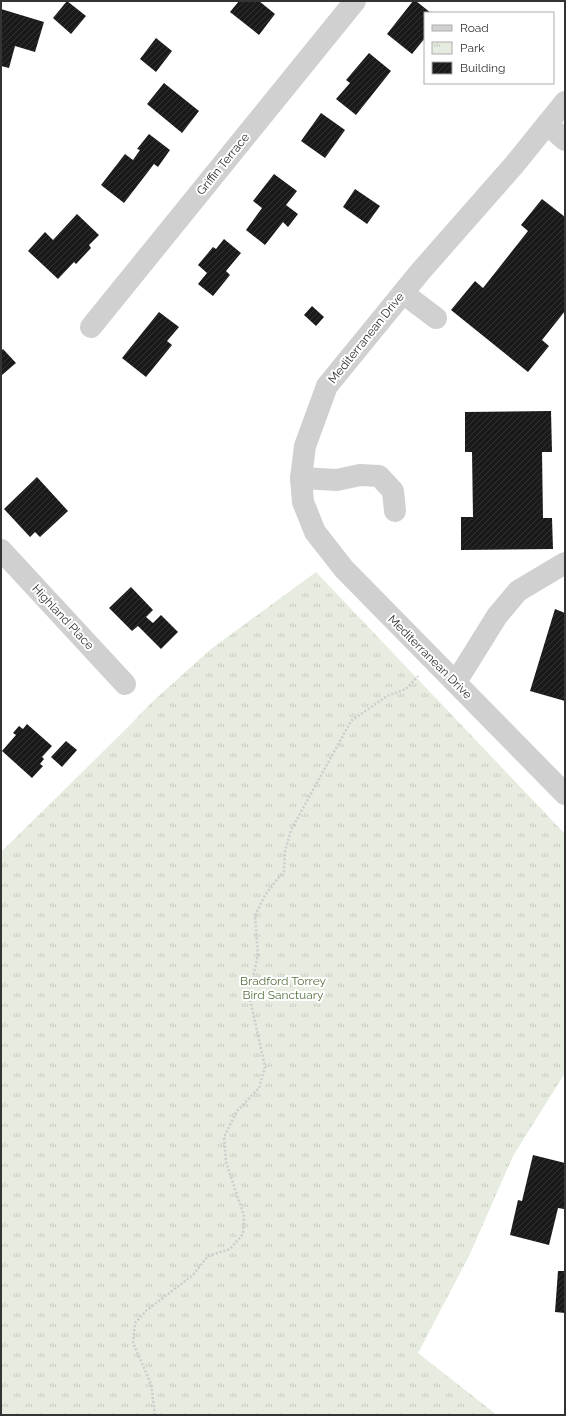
<svg xmlns="http://www.w3.org/2000/svg" width="566" height="1416" font-family="Raleway,sans-serif">
	<style>
		.park { fill: url(#park-tufts) }
		.building { fill: url(#building-hatch) }
		.lines { fill: none; stroke-linecap: round; stroke-linejoin: round }
		.path { stroke: #cdcdcd; stroke-width: 2.5; stroke-dasharray: 2 2; stroke-linecap: butt }
		.minor { stroke: #d0d0d0; stroke-width: 22 }
		.labels { text-anchor: middle; stroke-width: 4; stroke-linejoin: round; paint-order: stroke }
		.street-label { font-size: 12px; fill: #333; stroke: #fff }
		.park-label { font-size: 12px; fill: #56703f; stroke: #fff }
	</style>
	<defs>
		<pattern id="park-tufts" width="24" height="20" patternUnits="userSpaceOnUse"><rect width="24" height="20" fill="#e6ecdf"/><path d="M3 7l-1-3M5 7V3M7 7l1-3M15 17l-1-3M17 17v-4M19 17l1-3" fill="none" stroke="#c6cbc0"/></pattern>
		<pattern id="building-hatch" width="6" height="6" patternUnits="userSpaceOnUse"><rect width="6" height="6" fill="#1a1a1a"/><path d="M-1 1l2-2M0 6l6-6M5 7l2-2" fill="none" stroke="#333"/></pattern>
	</defs>
	<rect width="100%" height="100%" fill="#fff"/>
	<!-- park -->
	<polygon class="park" points="316,572 565,834 565,1073 513,1156 470,1254 418,1353 497,1415 1,1415 1,852 128,727 152,702 211,649"/>
	<!-- building -->
	<g class="building">
		<polygon points="67,1 86,16 71,34 53,18"/>
		<polygon points="239,1 259,1 275,14 259,35 230,12"/>
		<polygon points="413,1 416,1 431,13 425,13 425,38 412,54 387,34"/>
		<polygon points="1,9 44,22 35,52 15,46 9,68 1,66"/>
		<polygon points="156,38 172,51 156,72 140,59"/>
		<polygon points="369,53 391,71 356,115 336,99 350,83 346,80"/>
		<polygon points="164,83 199,111 182,133 147,104"/>
		<polygon points="321,113 345,130 325,158 301,141"/>
		<polygon points="149,134 170,150 158,167 154,164 124,203 101,185 125,154 133,160 140,150 137,149"/>
		<polygon points="274,174 297,191 286,205 298,214 288,227 283,222 265,245 246,230 262,208 253,201"/>
		<polygon points="355,189 380,206 367,224 343,207"/>
		<polygon points="542,199 565,217 565,311 542,340 549,346 528,372 451,310 475,281 483,288 528,231 521,225"/>
		<polygon points="77,214 99,235 89,245 91,248 76,264 74,262 58,279 28,251 45,232 53,240"/>
		<polygon points="224,239 241,253 226,271 230,275 213,296 198,284 207,273 198,265 213,247 216,249"/>
		<polygon points="312,306 324,317 316,326 304,315"/>
		<polygon points="159,312 179,327 167,341 172,345 146,377 122,358"/>
		<polygon points="3,349 16,363 2,375 1,351"/>
		<polygon points="551,411 552,452 542,452 543,518 552,518 553,549 461,550 461,517 473,517 472,452 465,452 465,412"/>
		<polygon points="37,477 68,511 40,537 35,532 30,537 4,509"/>
		<polygon points="131,587 153,610 146,617 153,623 161,615 178,632 161,649 138,626 132,631 109,608"/>
		<polygon points="555,609 565,613 565,701 530,691"/>
		<polygon points="27,724 52,746 42,757 44,759 40,764 43,766 32,778 2,751 16,735 13,733 19,726 23,729"/>
		<polygon points="66,741 77,750 62,767 51,757"/>
		<polygon points="533,1155 565,1163 565,1203 564,1209 558,1208 549,1245 510,1235 518,1200 522,1201"/>
		<polygon points="558,1271 565,1271 565,1313 555,1312"/>
	</g>
	<g class="lines">
		<!-- path -->
		<polyline class="path" points="155,1415 151,1384 133,1343 135,1323 147,1310 193,1275 208,1256 230,1249 243,1234 244,1216 226,1162 224,1137 237,1111 259,1088 265,1067 249,994 258,955 255,916 265,895 284,871 285,851 291,830 351,721 387,696 406,689 418,676"/>
		<!-- minor -->
		<g class="minor">
			<polyline points="565,102 514,165 420,272 327,386 305,446 301,478 303,502 315,532 344,569 565,794"/>
			<polyline points="547,124 565,140"/>
			<polyline points="403,293 436,318"/>
			<polyline points="91,327 355,1"/>
			<polyline points="301,478 337,480 360,475 379,476 393,491 395,511"/>
			<polyline points="1,550 125,684"/>
			<polyline points="456,682 497,616 518,591 565,563"/>
		</g>
	</g>
	<g class="labels">
		<!-- street labels -->
		<g class="street-label">
			<text transform="translate(223 164) rotate(-51)" y="4">Griffin Terrace</text>
			<text transform="translate(366 338) rotate(-51)" y="4">Mediterranean Drive</text>
			<text transform="translate(63 617) rotate(47)" y="4">Highland Place</text>
			<text transform="translate(430 657) rotate(45)" y="4">Mediterranean Drive</text>
		</g>
		<!-- park labels -->
		<g class="park-label">
			<text x="283" y="985">Bradford Torrey<tspan x="283" dy="14">Bird Sanctuary</tspan></text>
		</g>
	</g>
	<!-- border -->
	<rect width="566" height="1416" fill="none" stroke="#333333" stroke-width="4"/>
	<!-- legend -->
	<rect x="424" y="12" width="130" height="72" fill="#ffffff" stroke="#adadad"/>
	<rect x="432" y="25" width="20" height="6" fill="#d0d0d0" stroke="#adadad"/>
	<text x="460" y="32" font-size="12" fill="#333333">Road</text>
	<rect x="432" y="42" width="20" height="12" fill="url(#park-tufts)" stroke="#adadad"/>
	<text x="460" y="52" font-size="12" fill="#333333">Park</text>
	<rect x="432" y="62" width="20" height="12" fill="url(#building-hatch)" stroke="#adadad"/>
	<text x="460" y="72" font-size="12" fill="#333333">Building</text>
</svg>
